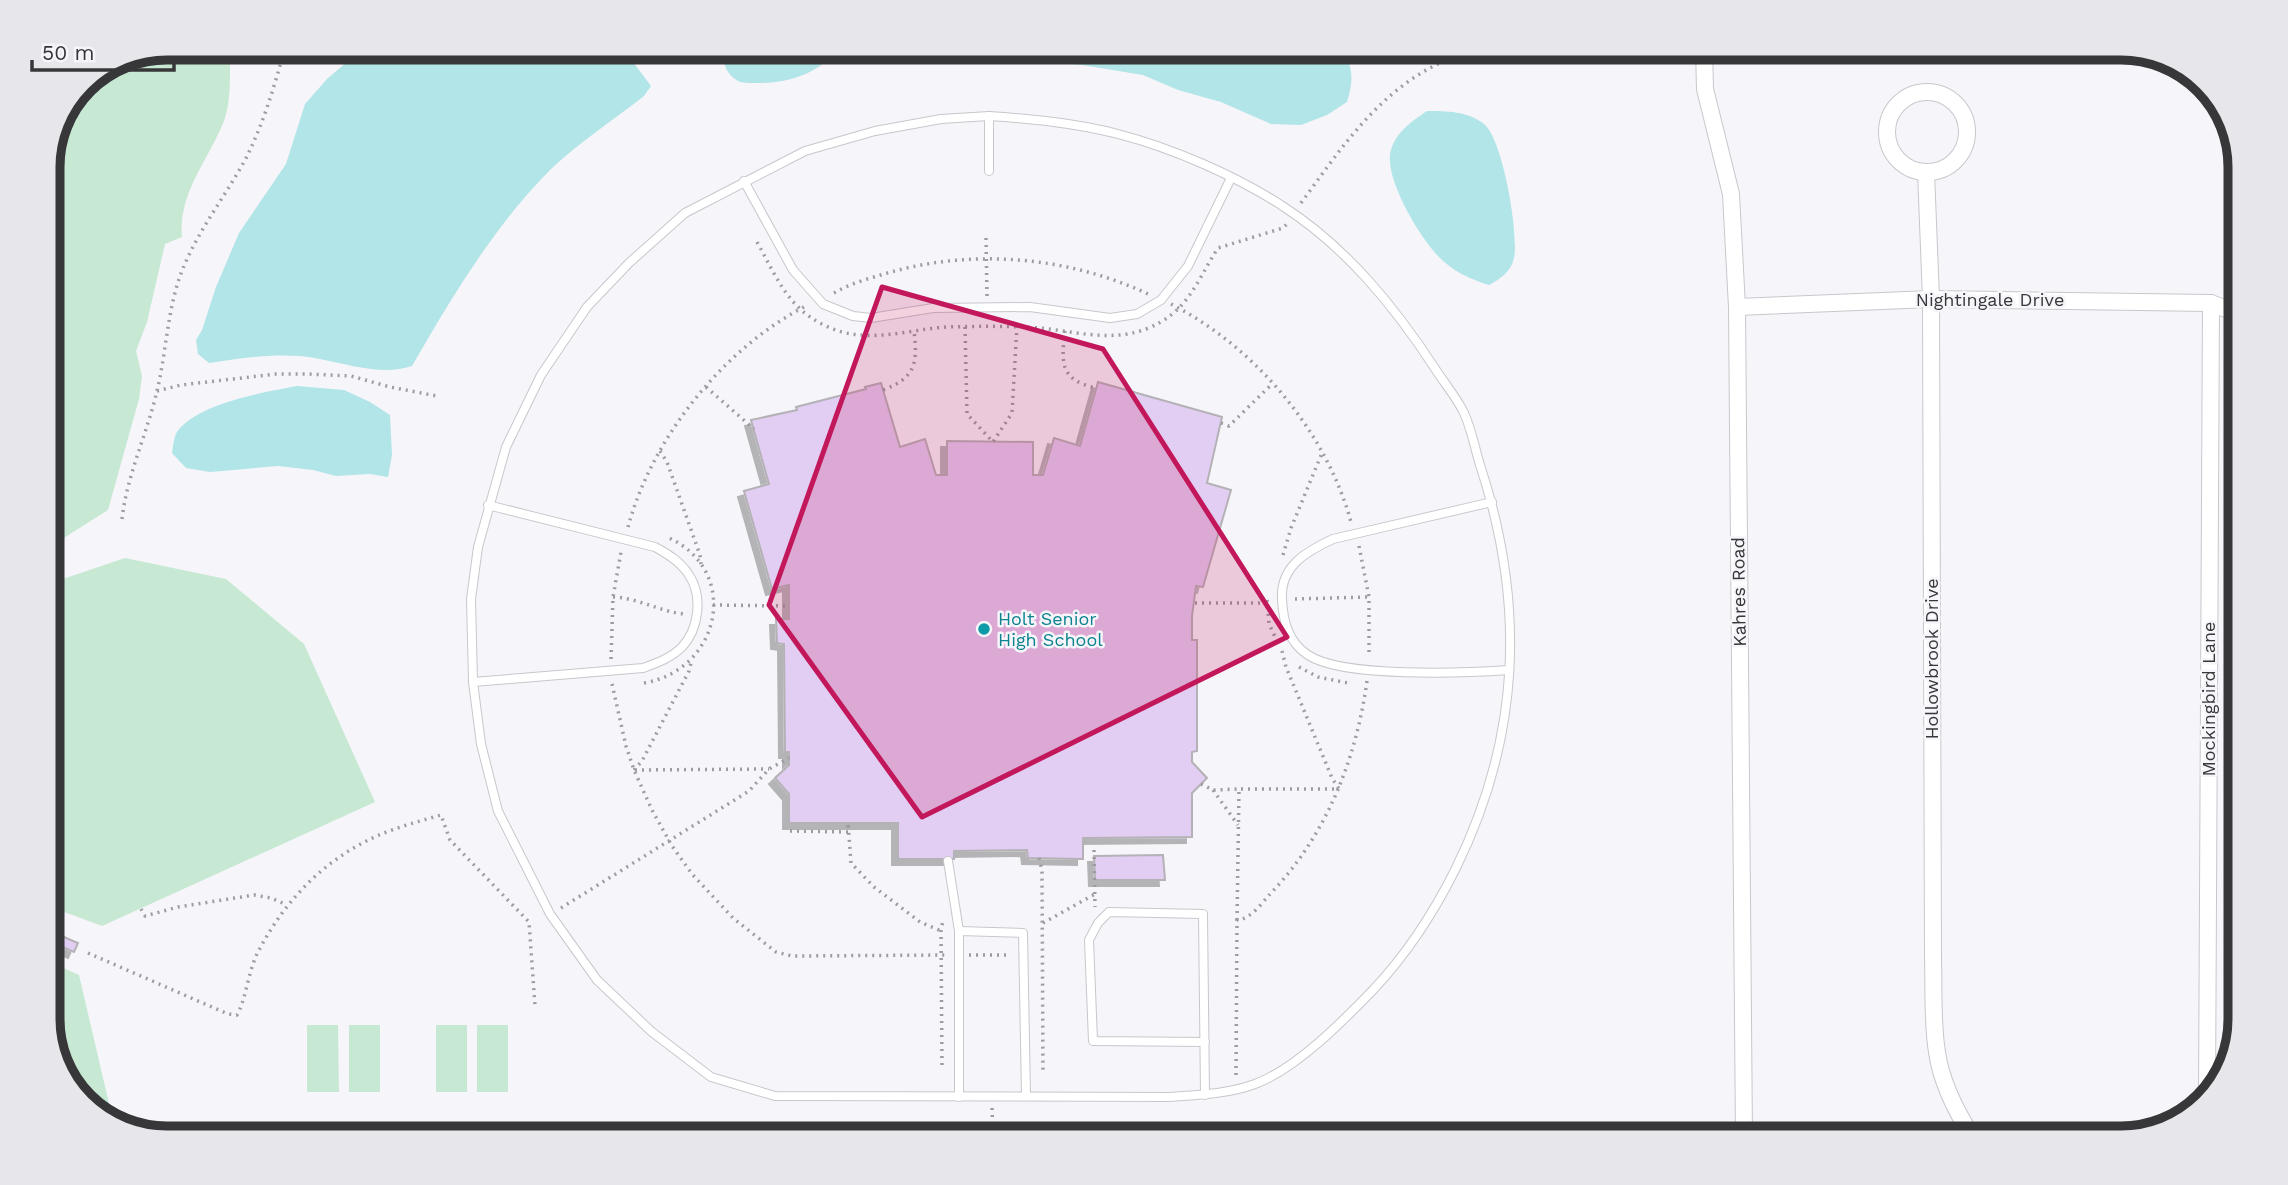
<svg xmlns="http://www.w3.org/2000/svg" width="2288" height="1185" font-family="'Work Sans',sans-serif">
	<style>
		.green { fill: #c7e9d3 }
		.water { fill: #b1e5e7 }
		.building { fill: #e3cef3; stroke: #b4b2b6; stroke-width: 2; filter: url(#shadow) }
		.lines { fill: none; stroke-linecap: round; stroke-linejoin: round }
		.lane-casing { stroke: #c8c7cc; stroke-width: 10 }
		.street-casing { stroke: #c8c7cc; stroke-width: 18 }
		.path { stroke: #9d9ca0; stroke-width: 3.5; stroke-dasharray: 2 5; stroke-linecap: butt }
		.lane { stroke: #fff; stroke-width: 8 }
		.street { stroke: #fff; stroke-width: 16 }
		.marked { fill: #c2185b; fill-opacity: 0.2; stroke: #c2185b; stroke-width: 5; stroke-linejoin: round }
		.culture-dot { fill: #0f9aa8; stroke: #f6f5fa; stroke-width: 2.5 }
		.labels { text-anchor: middle; stroke-width: 5; stroke-linejoin: round; paint-order: stroke }
		.street-label { font-size: 18px; fill: #373638; stroke: #f6f5fa }
		.culture-label { font-size: 18px; fill: #0d838f; stroke: #f6f5fa; text-anchor: start }
		.rim { fill: none; stroke: #373638; stroke-width: 9 }
	</style>
	<defs>
		<filter id="shadow"><feDropShadow dx="-6" dy="6" stdDeviation="0" flood-color="#0004"/></filter>
	</defs>
	<rect width="100%" height="100%" fill="#f6f5fa"/>
	<!-- green -->
	<g class="green">
		<path d="M121 56H230C230 76 231 102 224 121 208 161 178 193 182 237L165 244 147 322 136 351 142 376 139 399 108 510 48 548 47 159 82 82Z"/>
		<polygon points="125,558 226,579 304,644 375,802 102,926 48,906 48,584"/>
		<polygon points="48,961 79,975 114,1125 68,1085 48,1027"/>
		<polygon points="307,1025 338,1025 339,1092 307,1092"/>
		<rect x="349" y="1025" width="31" height="67"/>
		<rect x="436" y="1025" width="31" height="67"/>
		<rect x="477" y="1025" width="31" height="67"/>
		<polygon points="1524,1130 1543,1138 1451,1138 1464,1134"/>
	</g>
	<!-- water -->
	<g class="water">
		<path d="M1343 51C1354 69 1353 82 1347 102L1327 115 1301 125 1271 124 1221 102 1178 90 1143 75 1082 65 1014 59 936 62 880 53Z"/>
		<path d="M834 53C815 76 783 84 754 83 749 83 742 83 738 81 727 75 724 65 722 54Z"/>
		<path d="M500 54 633 62 651 86 644 96C615 119 577 144 551 169 494 226 452 297 412 366 376 378 336 359 300 356 269 354 240 358 209 363L198 354 196 340 202 330 216 287 239 233 286 164 305 104 327 79 355 55Z"/>
		<path d="M1427 111C1446 111 1468 111 1484 124 1503 139 1519 235 1514 258 1511 272 1500 279 1489 285 1470 279 1452 271 1438 256 1419 236 1387 182 1390 155 1393 134 1411 122 1427 111Z"/>
		<path d="M297 386 344 390 370 402 390 415 392 455 388 477 370 474 336 476 313 470 278 466 210 472 186 468 172 453C173 446 174 437 177 432 196 404 264 392 297 386Z"/>
	</g>
	<!-- building -->
	<g class="building">
		<polygon points="1098,382 1222,417 1207,483 1231,490 1203,587 1196,586 1192,616 1192,640 1197,640 1197,751 1192,752 1192,762 1207,778 1192,793 1192,837 1083,838 1083,859 1028,858 1027,850 954,851 954,859 898,859 898,823 789,823 789,794 775,778 789,765 789,752 785,752 784,644 777,643 776,619 789,619 789,585 772,589 744,491 769,484 751,420 797,410 796,407 866,389 865,387 881,383 900,447 925,439 936,475 947,475 947,441 1033,442 1033,475 1043,475 1054,438 1080,446"/>
		<polygon points="1163,855 1165,880 1095,880 1094,856"/>
		<polygon points="57,934 78,943 74,952 53,943"/>
	</g>
	<g class="lines">
		<defs>
			<g id="lane">
				<path d="M989 116C1032 119 1076 123 1118 134 1172 148 1237 176 1284 207 1347 248 1395 307 1436 370 1445 384 1457 398 1464 413 1472 430 1475 450 1481 468 1526 607 1520 739 1455 870 1433 914 1407 954 1373 990 1343 1021 1296 1069 1255 1084 1228 1094 1197 1095 1169 1097L775 1096 711 1077 652 1032 597 980 550 914 498 811 481 744 473 682 471 599 478 547 506 447 541 375 587 307 629 263 685 213 805 151 875 131 941 119Z"/>
				<polyline points="989,116 989,171"/>
				<polyline points="744,181 793,270 823,304 853,316 871,318 933,308 1030,307 1110,318 1137,314 1161,300 1188,266 1231,178"/>
				<path d="M1492 502 1333 539C1307 551 1280 566 1282 599 1283 621 1288 642 1308 655 1342 678 1465 673 1509 670"/>
				<path d="M473 682 643 668C657 663 671 658 682 647 699 629 703 596 689 575 681 562 668 554 655 547L488 505"/>
				<polyline points="948,861 959,931 959,1097"/>
				<polyline points="959,931 1023,933 1026,1096"/>
				<polyline points="1205,1095 1203,914 1109,912 1098,923 1089,940 1093,1041 1205,1042"/>
			</g>
			<g id="street">
				<polyline points="1704,49 1705,89 1731,194 1737,307 1744,1138"/>
				<circle cx="1927" cy="132" r="40"/>
				<path d="M1926 172 1931 299 1933 958C1934 989 1932 1022 1937 1052 1941 1082 1957 1113 1973 1138"/>
				<polyline points="1737,307 1931,299 2211,303 2241,315"/>
				<polyline points="2207,1096 2211,303"/>
			</g>
		</defs>
		<!-- lane casing -->
		<use href="#lane" class="lane-casing"/>
		<!-- street casing -->
		<use href="#street" class="street-casing"/>
		<!-- path -->
		<g class="path">
			<path d="M1301 203C1334 158 1364 113 1409 81 1427 68 1448 59 1468 50"/>
			<polyline points="986,238 987,296"/>
			<path d="M757 242C776 276 788 309 826 326 865 345 905 330 946 327 978 326 1009 326 1041 328 1075 332 1113 342 1146 329 1188 313 1196 282 1218 248L1283 228 1287 224"/>
			<path d="M834 293C849 284 867 279 884 274 971 248 1067 256 1148 294"/>
			<path d="M1171 304C1255 347 1326 431 1351 522"/>
			<polyline points="965,327 967,414 993,442 1012,413 1017,326"/>
			<path d="M1065 331C1061 363 1060 380 1096 388"/>
			<polyline points="706,387 754,429"/>
			<path d="M883 390C915 378 918 364 914 331"/>
			<polyline points="157,391 181,385 276,374 308,374 351,376 390,387 437,396"/>
			<polyline points="1221,423 1229,426 1272,384"/>
			<polyline points="660,451 667,462 700,555 701,564"/>
			<path d="M122 519C127 475 147 434 157 391 168 345 167 300 188 257 204 223 227 193 245 160 262 127 273 91 283 55"/>
			<path d="M628 527C652 438 724 347 808 305"/>
			<polyline points="1359,546 1369,597 1369,656"/>
			<polyline points="1283,555 1291,528 1322,453"/>
			<path d="M613 597C639 598 660 612 685 614"/>
			<polyline points="1295,599 1369,597"/>
			<polyline points="1267,600 1269,624 1278,643"/>
			<polyline points="1195,603 1267,603"/>
			<polyline points="713,605 789,606"/>
			<polyline points="1282,651 1286,667 1332,778 1339,789"/>
			<polyline points="611,659 613,597 621,552"/>
			<polyline points="1299,667 1318,677 1348,683"/>
			<path d="M644 683C721 670 742 570 667 537"/>
			<polyline points="612,684 626,746 634,770 652,810 672,846 692,874 733,918 776,952 792,956 948,955"/>
			<polyline points="634,770 642,761 689,671 692,659"/>
			<polyline points="635,770 769,769"/>
			<polyline points="1201,784 1213,790 1239,789"/>
			<polyline points="1213,790 1238,825"/>
			<polyline points="790,831 848,832 848,823 851,863 874,887 920,922 941,931"/>
			<polyline points="1094,850 1095,907"/>
			<polyline points="1039,858 1042,870 1043,1072"/>
			<polyline points="561,908 749,791 769,769 789,758"/>
			<polyline points="141,909 145,916 178,907 254,895 271,898 287,905"/>
			<polyline points="1237,920 1239,789 1339,789"/>
			<polyline points="1043,923 1095,894"/>
			<path d="M88 953 228 1014 237 1015C246 999 248 973 257 954 284 901 324 859 379 835 398 827 420 821 441 815L450 840 529 922 535 1006"/>
			<polyline points="969,955 1011,955"/>
			<polyline points="942,1065 941,931 943,920"/>
			<path d="M1236 1075 1237 920C1251 919 1261 904 1270 894 1326 836 1356 760 1367 681"/>
			<polyline points="992,1108 993,1138"/>
		</g>
		<!-- lane -->
		<use href="#lane" class="lane"/>
		<!-- street -->
		<use href="#street" class="street"/>
	</g>
	<!-- marked area -->
	<path class="marked" d="M882 287 1103 349 1287 637 922 817 769 605Z"/>
	<!-- markers -->
	<circle class="culture-dot" cx="984" cy="629" r="7"/>
	<g class="labels">
		<!-- street labels -->
		<g class="street-label">
			<text x="1990" y="306">Nightingale Drive</text>
			<text transform="translate(1739 592) rotate(-91)" y="6">Kahres Road</text>
			<text transform="translate(1932 659) rotate(-90)" y="6">Hollowbrook Drive</text>
			<text transform="translate(2209 699) rotate(-90)" y="6">Mockingbird Lane</text>
		</g>
		<!-- culture labels -->
		<g class="culture-label">
			<text x="998" y="625">Holt Senior<tspan x="998" dy="21">High School</tspan></text>
		</g>
	</g>
	<!-- crop -->
	<path d="M0 0H2288V1185H0ZM167 60H2121A107 107 0 0 1 2228 167V1019A107 107 0 0 1 2121 1126H167A107 107 0 0 1 60 1019V167A107 107 0 0 1 167 60Z" fill="#e7e6ea" fill-rule="evenodd"/>
	<path class="rim" d="M167 60H2121A107 107 0 0 1 2228 167V1019A107 107 0 0 1 2121 1126H167A107 107 0 0 1 60 1019V167A107 107 0 0 1 167 60Z"/>
	<!-- scale -->
	<path d="M32 60v10h142v-10" fill="none" stroke="#373638" stroke-width="3.5"/>
	<text x="42" y="60" font-size="21" fill="#373638" stroke="#f6f5fa" stroke-width="5" paint-order="stroke">50 m</text>
</svg>
